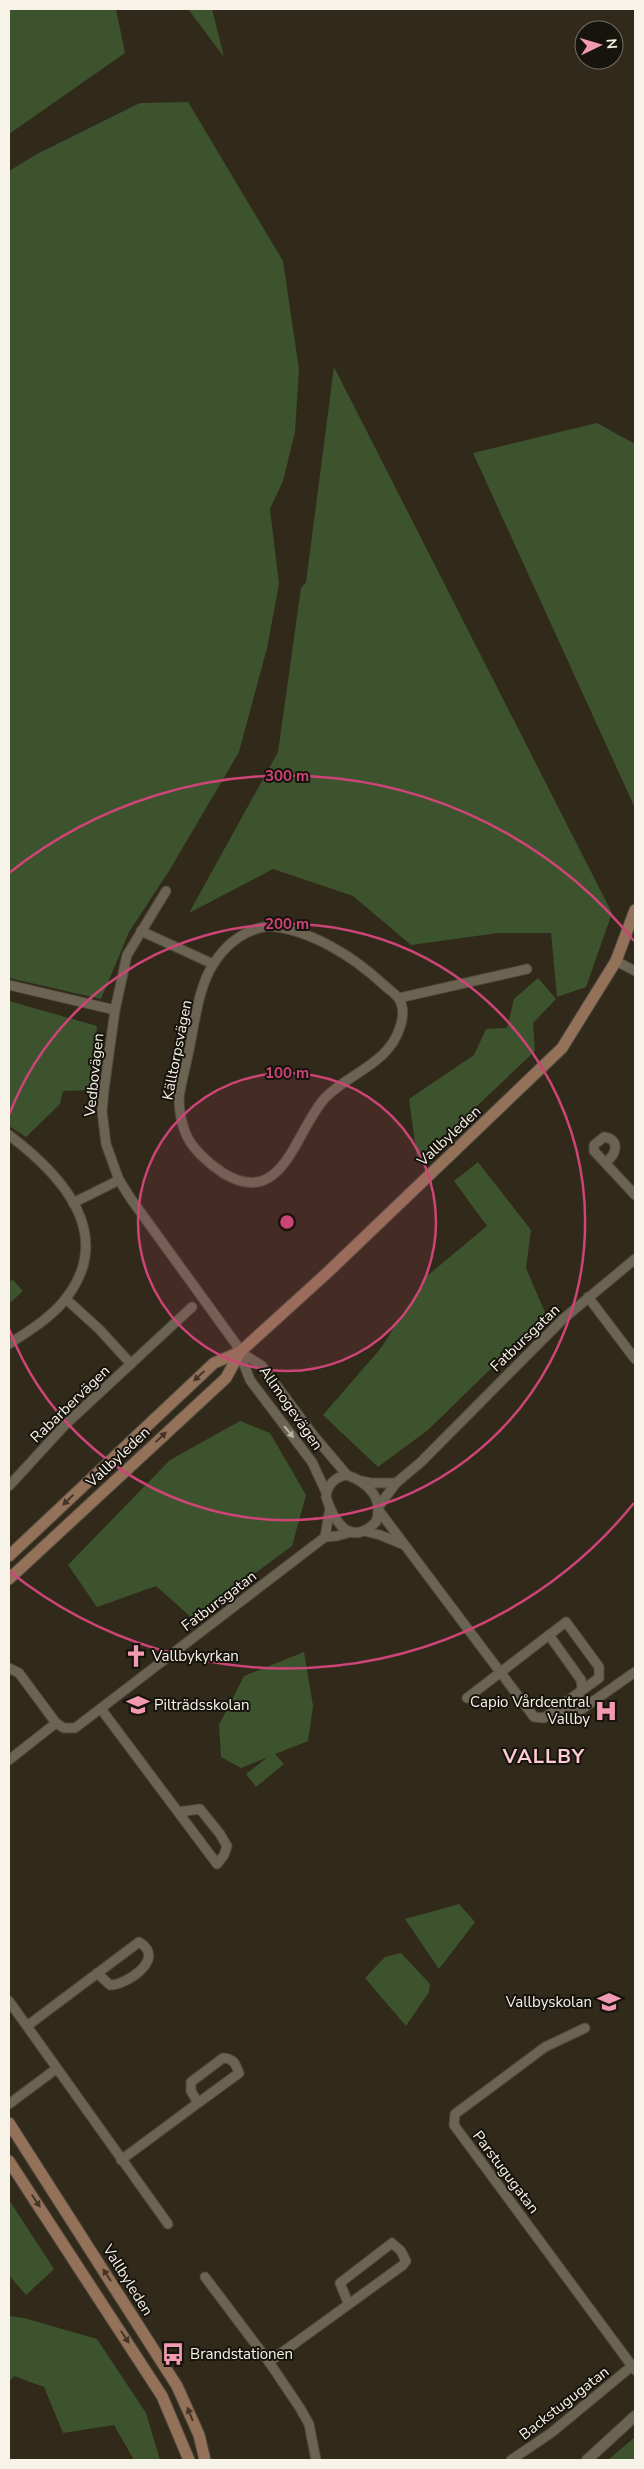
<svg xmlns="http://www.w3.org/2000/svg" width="644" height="2469" font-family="'Nunito Sans',sans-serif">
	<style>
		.green { fill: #3c532d }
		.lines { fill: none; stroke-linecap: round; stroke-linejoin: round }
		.minor-casing { stroke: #4e493c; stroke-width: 11 }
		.tertiary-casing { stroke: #4e493c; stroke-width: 12 }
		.secondary-casing { stroke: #4e493c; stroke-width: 13 }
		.minor { stroke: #6c6453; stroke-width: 9 }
		.tertiary { stroke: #6c6453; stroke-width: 10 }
		.secondary { stroke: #947159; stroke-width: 11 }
		.oneway { fill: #433428 }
		.oneway2 { fill: #b8b3a6 }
		.ring { fill: none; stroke: #cd4477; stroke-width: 2.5 }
		.labels { text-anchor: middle; stroke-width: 4; stroke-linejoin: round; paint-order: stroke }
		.street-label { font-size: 15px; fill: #f7f3e9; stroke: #17130d }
		.poi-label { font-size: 15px; fill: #f7f3e9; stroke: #17130d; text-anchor: start }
		.district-label { font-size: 20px; font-weight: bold; letter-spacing: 1px; fill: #fecad6; stroke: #17130d }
		.centre { fill: #cd4477; stroke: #17130d; stroke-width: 2.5 }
		.ring-label { font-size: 15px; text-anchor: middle; font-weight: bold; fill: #cd4477; stroke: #17130d; stroke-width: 4; stroke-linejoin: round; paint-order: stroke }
	</style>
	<rect width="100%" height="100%" fill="#312a1b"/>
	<!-- green -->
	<g class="green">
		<polygon points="9,9 116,9 125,53 9,134"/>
		<polygon points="188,9 212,9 224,57"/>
		<polygon points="188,102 283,261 299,369 295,432 283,481 270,509 279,584 267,648 239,752 169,871 129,932 101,999 9,978 9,171 37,154 140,103"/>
		<polygon points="334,367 612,913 586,987 557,997 551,933 498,933 411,945 353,896 273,869 189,913 278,752 301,588 306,582"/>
		<polygon points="597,423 635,444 635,808 473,453"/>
		<polygon points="538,978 556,999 533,1023 535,1051 458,1124 417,1158 409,1099 474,1055 486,1029 507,1028 514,999"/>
		<polygon points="9,1001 97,1026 92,1090 63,1091 60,1104 26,1137 9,1126"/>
		<polygon points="478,1162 531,1230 526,1268 546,1315 428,1430 378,1467 323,1415 381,1348 427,1276 487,1226 454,1181"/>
		<polygon points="12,1279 23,1291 11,1302 9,1299 9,1283"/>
		<polygon points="240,1421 270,1433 306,1495 292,1546 193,1619 156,1586 97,1607 68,1565 170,1460"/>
		<polygon points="304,1652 313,1706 308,1741 275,1754 284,1764 256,1787 246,1774 268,1757 241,1768 221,1757 219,1725 244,1676"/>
		<polygon points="459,1904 475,1922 439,1969 405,1919"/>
		<polygon points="401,1953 430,1984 429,1992 406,2026 365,1978 385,1957"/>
		<polygon points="9,2200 54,2269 26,2295 9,2275"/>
		<polygon points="9,2316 24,2318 97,2339 146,2413 160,2460 134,2460 114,2425 63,2433 44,2387 14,2376 9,2382"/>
		<polygon points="635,2437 635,2460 608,2460"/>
	</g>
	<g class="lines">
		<defs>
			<g id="minor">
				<polyline points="166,891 127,955 115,1010 104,1090 102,1111 106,1144 119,1180 131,1199 236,1344 250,1380 312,1462 326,1492"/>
				<path d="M268 926C310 929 354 957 384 985 389 990 397 994 400 1001 404 1008 403 1019 400 1027 389 1064 349 1073 325 1098 295 1131 283 1210 223 1173 209 1164 191 1148 185 1132 181 1121 179 1110 179 1098 181 1082 186 1066 189 1050 195 1022 198 987 214 963 227 943 244 930 268 926Z"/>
				<polyline points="141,931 213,964"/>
				<polyline points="616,961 635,971"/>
				<polyline points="9,985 115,1010"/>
				<polyline points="399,998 527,969"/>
				<path d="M9 1135C63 1176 118 1236 63 1302 49 1319 27 1332 9 1344"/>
				<path d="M606 1162C617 1154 620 1139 604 1137L594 1145V1151L635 1195"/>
				<polyline points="73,1203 119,1180"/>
				<polyline points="588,1297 635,1359"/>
				<polyline points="66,1299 99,1329 131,1364"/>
				<polyline points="240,1352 262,1366 314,1436 347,1475"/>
				<path d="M347 1475C369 1483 384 1499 376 1522 349 1548 334 1521 326 1497 327 1485 335 1477 347 1475Z"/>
				<polyline points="362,1481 371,1483 396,1483"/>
				<polyline points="9,1486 65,1425 192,1307"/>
				<polyline points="379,1506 396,1483 421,1462 563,1319 635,1259"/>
				<polyline points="380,1512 534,1717 544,1718 599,1678 599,1667 566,1622 549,1635"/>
				<polyline points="364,1531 380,1535 402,1544"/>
				<polyline points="325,1537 337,1536 351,1532"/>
				<polyline points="9,1668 19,1673 56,1723 64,1728 75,1728 325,1537 330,1508"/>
				<polyline points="467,1698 549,1635 581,1680 582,1688 579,1694"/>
				<polyline points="101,1709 217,1864 224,1855 227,1846 220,1834 200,1809 178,1812"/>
				<polyline points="556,1710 575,1714 635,1672"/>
				<polyline points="9,1760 56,1723"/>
				<polyline points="9,2001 168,2224"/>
				<path d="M27 2026 139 1942C168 1959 124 1986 110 1985L97 1973"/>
				<polyline points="585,2028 545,2047 455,2114 454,2125 635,2370"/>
				<polyline points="9,2104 56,2069"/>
				<path d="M121 2160 198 2103 191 2091V2082L223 2058C234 2059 235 2063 239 2073L198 2103"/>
				<polyline points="205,2277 269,2362 300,2408 309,2424 316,2460"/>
				<polyline points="269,2362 403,2265 406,2261 401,2251 392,2243 340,2283 348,2303"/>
				<polyline points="511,2460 551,2433 632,2366"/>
			</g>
			<polyline id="tertiary" points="587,2460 635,2416"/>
			<g id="secondary">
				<polyline points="9,1556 214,1363 240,1352"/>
				<polyline points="9,1579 226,1378 240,1352 327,1273 562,1048 616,961 635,910"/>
				<polyline points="9,2123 177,2386 199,2435 205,2460"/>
				<polyline points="9,2161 162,2396 189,2460"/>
			</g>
		</defs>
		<!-- minor casing -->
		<use href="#minor" class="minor-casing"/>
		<!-- tertiary casing -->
		<use href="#tertiary" class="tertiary-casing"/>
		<!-- secondary casing -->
		<use href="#secondary" class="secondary-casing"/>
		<!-- minor -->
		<use href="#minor" class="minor"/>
		<!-- tertiary -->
		<use href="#tertiary" class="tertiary"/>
		<!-- secondary -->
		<use href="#secondary" class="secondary"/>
	</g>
	<!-- one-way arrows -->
	<defs><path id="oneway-solid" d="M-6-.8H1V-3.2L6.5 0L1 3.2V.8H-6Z" transform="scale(1.25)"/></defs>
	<g class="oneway">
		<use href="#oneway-solid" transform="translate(199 1376) rotate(137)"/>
		<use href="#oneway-solid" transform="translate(161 1437) rotate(-43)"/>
		<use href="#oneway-solid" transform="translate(68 1500) rotate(136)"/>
		<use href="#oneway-solid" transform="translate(36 2201) rotate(56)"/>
		<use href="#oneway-solid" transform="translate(107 2275) rotate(-123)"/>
		<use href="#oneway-solid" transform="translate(125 2337) rotate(57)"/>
		<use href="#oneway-solid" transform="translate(190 2414) rotate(-113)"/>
	</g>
	<use class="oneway2" href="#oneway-solid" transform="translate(289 1432) rotate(51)"/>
	<!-- distance rings -->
	<circle cx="287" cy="1222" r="149" fill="#cd4477" fill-opacity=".12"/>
	<g class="ring">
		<circle cx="287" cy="1222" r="149"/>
		<path d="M9 1115A298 298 0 1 1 9 1329"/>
		<path d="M634 1503A446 446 0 0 1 9 1571M9 873A446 446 0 0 1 634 941"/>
	</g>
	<!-- icons -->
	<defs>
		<symbol id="church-bare" viewBox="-9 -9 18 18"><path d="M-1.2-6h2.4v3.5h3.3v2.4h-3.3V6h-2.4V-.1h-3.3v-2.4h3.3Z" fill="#f19ab1" stroke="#17130d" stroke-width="2.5" paint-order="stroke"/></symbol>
		<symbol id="school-bare" viewBox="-9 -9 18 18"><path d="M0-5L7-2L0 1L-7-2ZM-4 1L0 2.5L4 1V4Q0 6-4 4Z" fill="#f19ab1" stroke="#17130d" stroke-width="2.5" paint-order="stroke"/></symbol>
		<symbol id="hospital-bare" viewBox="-9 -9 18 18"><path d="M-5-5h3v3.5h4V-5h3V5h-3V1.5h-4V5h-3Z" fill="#f19ab1" stroke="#17130d" stroke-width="2.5" paint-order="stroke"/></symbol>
		<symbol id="bus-bare" viewBox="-9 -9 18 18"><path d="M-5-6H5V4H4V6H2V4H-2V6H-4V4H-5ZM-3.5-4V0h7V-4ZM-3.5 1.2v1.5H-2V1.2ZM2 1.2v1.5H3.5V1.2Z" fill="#f19ab1" stroke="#17130d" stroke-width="2.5" paint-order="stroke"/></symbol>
	</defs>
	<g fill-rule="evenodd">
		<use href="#church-bare" x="120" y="1640" width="32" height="32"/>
		<use href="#school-bare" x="122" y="1689" width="32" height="32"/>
		<use href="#hospital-bare" x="590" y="1695" width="32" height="32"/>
		<use href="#school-bare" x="593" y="1986" width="32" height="32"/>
		<use href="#bus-bare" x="157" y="2338" width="32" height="32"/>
	</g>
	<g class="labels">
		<!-- street labels -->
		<g class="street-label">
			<text transform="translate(177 1050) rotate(-79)" y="5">Källtorpsvägen</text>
			<text transform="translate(94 1075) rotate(-84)" y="5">Vedbovägen</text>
			<text transform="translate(449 1136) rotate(-43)" y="5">Vallbyleden</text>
			<text transform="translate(525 1338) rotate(-44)" y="5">Fatbursgatan</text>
			<text transform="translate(70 1404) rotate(-44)" y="5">Rabarbervägen</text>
			<text transform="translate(291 1408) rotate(55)" y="5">Allmogevägen</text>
			<text transform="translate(118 1457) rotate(-43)" y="5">Vallbyleden</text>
			<text transform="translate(219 1601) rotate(-37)" y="5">Fatbursgatan</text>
			<text transform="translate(506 2172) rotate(53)" y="5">Parstugugatan</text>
			<text transform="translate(128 2280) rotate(58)" y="5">Vallbyleden</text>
			<text transform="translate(564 2403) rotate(-38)" y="5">Backstugugatan</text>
		</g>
		<!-- poi labels -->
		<g class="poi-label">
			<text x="152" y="1661">Vallbykyrkan</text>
			<text x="590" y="1707" text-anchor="end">Capio Vårdcentral<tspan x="590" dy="17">Vallby</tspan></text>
			<text x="154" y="1710">Pilträdsskolan</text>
			<text x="592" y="2007" text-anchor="end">Vallbyskolan</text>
			<text x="190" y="2359">Brandstationen</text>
		</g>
		<!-- district labels -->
		<g class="district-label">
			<text x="544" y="1763">VALLBY</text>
		</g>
	</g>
	<circle cx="287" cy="1222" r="8" class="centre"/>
	<g class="ring-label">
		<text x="287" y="781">300 m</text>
		<text x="287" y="929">200 m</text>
		<text x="287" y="1078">100 m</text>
	</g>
	<!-- border -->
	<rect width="644" height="2469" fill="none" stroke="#f7f3e9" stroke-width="20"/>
	<!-- north arrow -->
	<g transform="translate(599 45) rotate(85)"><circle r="24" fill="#17130d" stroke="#716d65"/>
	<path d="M0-4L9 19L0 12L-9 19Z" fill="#f19ab1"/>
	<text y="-8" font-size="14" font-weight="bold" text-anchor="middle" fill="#f7f3e9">N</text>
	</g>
</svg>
